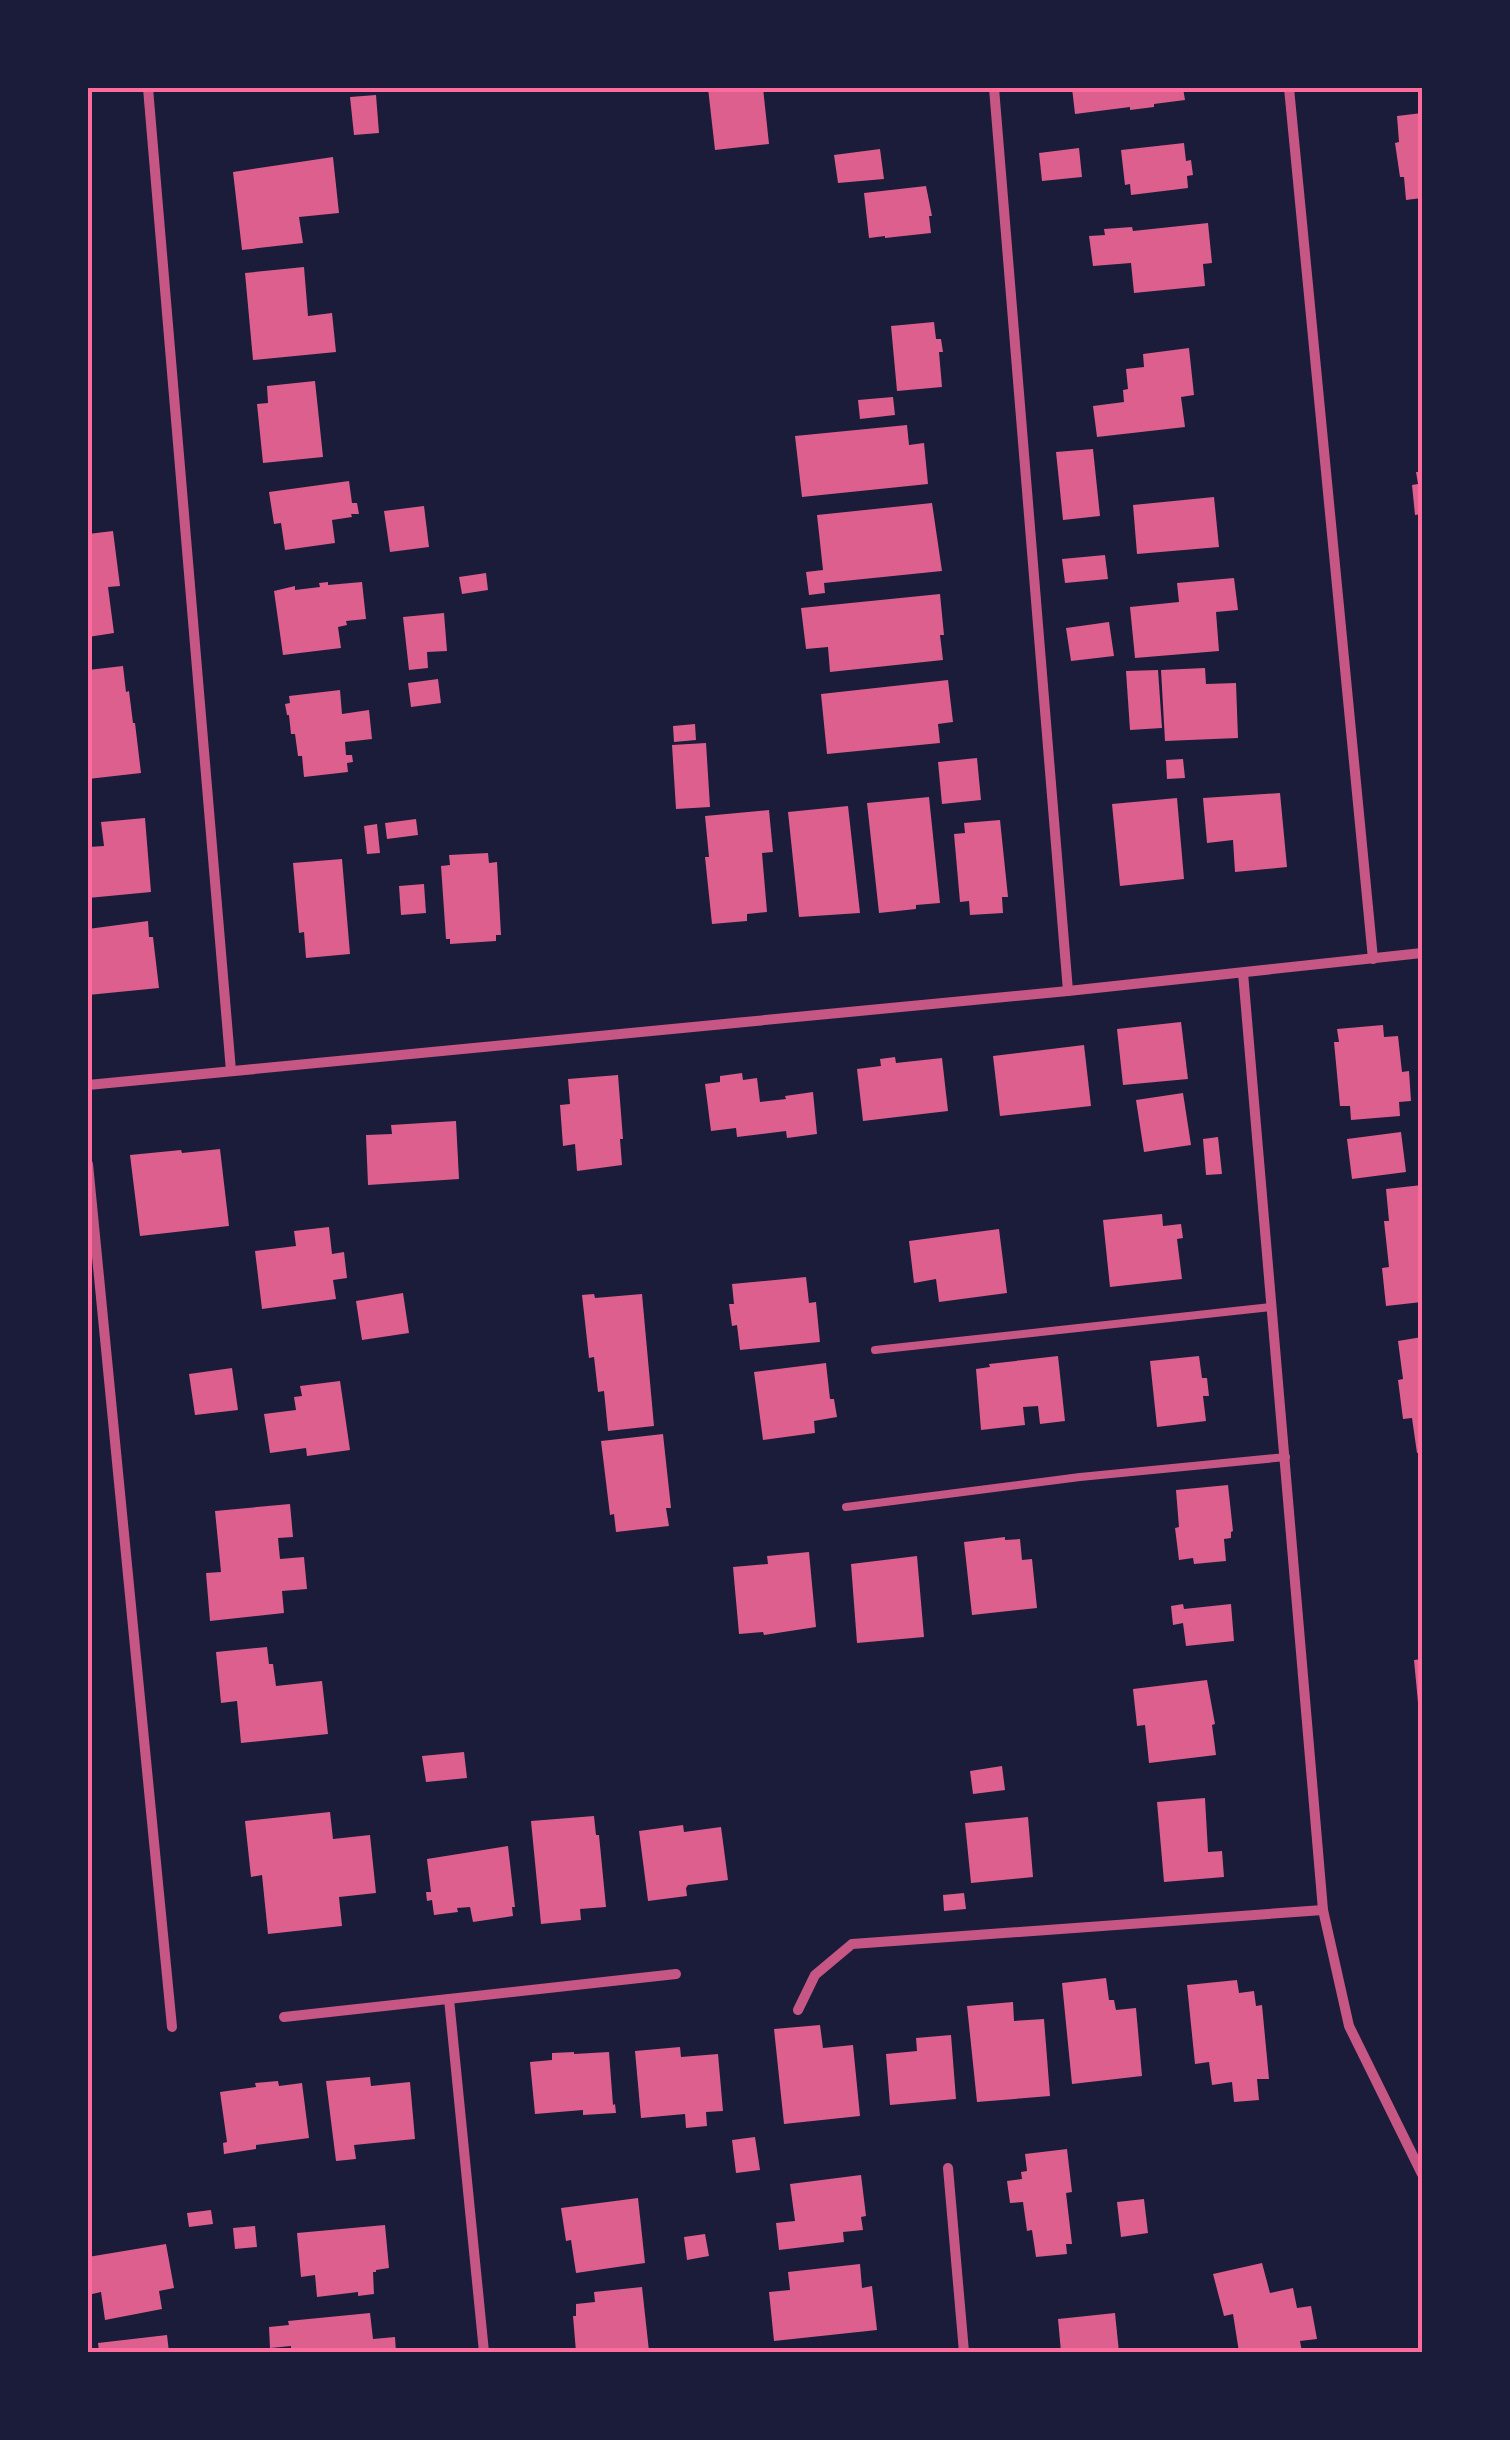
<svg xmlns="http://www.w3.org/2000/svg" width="1510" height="2440" font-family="'Work Sans',sans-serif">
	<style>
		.building { fill: #dd5f8e }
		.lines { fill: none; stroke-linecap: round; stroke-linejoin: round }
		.service { stroke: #c65784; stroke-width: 8 }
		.minor { stroke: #c65784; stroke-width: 10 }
		.neatline { fill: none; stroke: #ff6b9d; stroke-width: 4 }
	</style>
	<rect width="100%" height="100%" fill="#1b1b3a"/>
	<!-- building -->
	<g class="building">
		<polygon points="708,88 763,88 769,144 715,150"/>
		<polygon points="1072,88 1183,88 1185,100 1154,104 1154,107 1130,110 1130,107 1075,114"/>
		<polygon points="376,95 379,133 354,135 350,97"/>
		<polygon points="1422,113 1422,198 1406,200 1404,177 1400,177 1395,143 1399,142 1397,116"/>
		<polygon points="1184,143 1186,161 1191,160 1193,175 1187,176 1188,188 1131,195 1130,184 1125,185 1121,150"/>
		<polygon points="1079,148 1082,177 1042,181 1039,153"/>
		<polygon points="880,149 884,179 838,183 834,155"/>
		<polygon points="333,157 339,213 299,217 303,243 242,250 233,172"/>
		<polygon points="926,186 932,216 929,216 931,233 885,238 885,236 869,238 864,193"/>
		<polygon points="1208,223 1212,263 1203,264 1205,286 1134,293 1131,263 1093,266 1089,236 1105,235 1104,229 1132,227 1133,231"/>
		<polygon points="304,267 308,316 332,313 336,352 253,360 245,273"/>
		<polygon points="934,322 936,339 941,339 943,352 939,352 942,387 897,391 891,326"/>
		<polygon points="1189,348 1194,395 1181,397 1185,427 1097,437 1093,406 1124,402 1123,390 1128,389 1126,369 1144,367 1143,354"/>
		<polygon points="315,381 323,457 263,463 257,404 268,403 267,386"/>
		<polygon points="893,397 895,415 860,419 858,400"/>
		<polygon points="907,425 909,445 924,443 928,484 802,497 795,436"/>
		<polygon points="1093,449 1100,516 1063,520 1056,452"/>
		<polygon points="1416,472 1422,472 1422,514 1415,515 1412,485 1418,484"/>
		<polygon points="349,481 352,503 357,503 359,514 351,514 352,517 332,520 335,543 285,550 281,523 274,524 269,492"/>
		<polygon points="1214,497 1219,547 1137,554 1133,505"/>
		<polygon points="932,503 942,571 824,583 825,593 809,595 806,572 823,570 817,515"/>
		<polygon points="424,506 429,547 390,552 384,511"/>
		<polygon points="113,531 120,586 108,587 114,633 88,637 88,534"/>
		<polygon points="1105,555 1108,579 1065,583 1062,559"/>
		<polygon points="486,573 488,590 462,594 459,577"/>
		<polygon points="1234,578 1238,610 1216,612 1219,651 1135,658 1130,607 1179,602 1177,583"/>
		<polygon points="328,582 328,585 362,582 366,619 346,621 347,625 338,627 341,648 283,655 274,591 295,586 295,590 320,587 319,583"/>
		<polygon points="940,594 944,635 940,635 943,660 830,672 828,647 806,649 801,608"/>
		<polygon points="444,613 447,651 427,652 428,668 409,670 403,617"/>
		<polygon points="1109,622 1114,656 1071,661 1066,628"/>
		<polygon points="123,666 126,692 129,691 133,723 135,723 141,773 88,779 88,670"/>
		<polygon points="1205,668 1206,684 1236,683 1238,738 1165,741 1161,670"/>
		<polygon points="1158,670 1162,728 1130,730 1126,671"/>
		<polygon points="438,679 441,703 411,707 408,683"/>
		<polygon points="948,680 953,722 938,724 940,743 827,754 821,694"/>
		<polygon points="340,690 342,714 369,710 372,739 345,742 346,755 352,755 353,762 347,763 348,772 304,777 302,756 298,756 295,734 291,734 289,715 287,715 285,704 290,703 289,696"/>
		<polygon points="695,724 696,740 674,742 673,726"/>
		<polygon points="706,743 710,807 676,809 672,745"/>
		<polygon points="977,758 981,800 942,804 938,762"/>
		<polygon points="1183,759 1185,778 1167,779 1166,760"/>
		<polygon points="1280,793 1287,867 1235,872 1233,840 1207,843 1203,798"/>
		<polygon points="929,797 940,903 916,905 916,909 879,913 867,803"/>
		<polygon points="1177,798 1184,879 1120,886 1112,804"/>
		<polygon points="848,806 860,913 799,917 788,812"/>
		<polygon points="769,810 773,852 762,853 767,912 747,914 747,921 712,924 705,857 709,857 705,816"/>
		<polygon points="145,818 151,892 88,898 88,847 104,846 101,822"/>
		<polygon points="416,819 418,835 387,839 385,823"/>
		<polygon points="1000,820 1008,897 1002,897 1003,913 970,915 969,901 960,902 954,834 965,833 964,823"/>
		<polygon points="377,824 380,853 367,854 364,826"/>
		<polygon points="488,853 489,863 497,862 501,935 496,935 496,941 450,944 450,939 446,939 441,866 450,865 449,855"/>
		<polygon points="342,859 350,954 306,958 304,932 299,933 293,863"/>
		<polygon points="424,884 426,913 401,915 399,886"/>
		<polygon points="148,921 149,937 153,937 159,988 88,995 88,929"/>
		<polygon points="1181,1022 1188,1079 1123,1085 1117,1029"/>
		<polygon points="1383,1025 1384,1037 1398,1036 1402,1072 1409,1071 1411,1101 1399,1102 1400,1116 1351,1120 1350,1106 1340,1106 1334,1042 1339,1042 1337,1029"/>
		<polygon points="1084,1045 1091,1106 1000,1116 993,1056"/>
		<polygon points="895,1057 896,1063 942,1058 948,1111 863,1121 857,1069 881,1066 880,1059"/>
		<polygon points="742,1073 743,1080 757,1078 760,1102 786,1099 785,1096 813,1092 817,1134 787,1138 786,1131 737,1137 736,1128 711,1131 705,1084 720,1082 720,1076"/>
		<polygon points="618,1075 623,1139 620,1139 622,1165 577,1171 575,1144 563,1146 560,1105 570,1104 568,1079"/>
		<polygon points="1183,1093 1191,1145 1144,1152 1136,1100"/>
		<polygon points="456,1121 459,1179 368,1185 366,1135 392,1134 391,1125"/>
		<polygon points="1401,1132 1406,1172 1352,1179 1347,1139"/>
		<polygon points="1218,1137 1222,1174 1206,1175 1203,1139"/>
		<polygon points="220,1149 229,1226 140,1236 130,1155 181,1150 182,1153"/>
		<polygon points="1422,1185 1422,1302 1386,1306 1382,1268 1389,1267 1384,1221 1389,1221 1386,1189"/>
		<polygon points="1162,1214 1163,1226 1181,1224 1183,1238 1177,1239 1182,1279 1110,1287 1103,1220"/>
		<polygon points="329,1227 332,1254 344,1252 347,1278 333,1280 336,1299 262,1309 255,1251 296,1246 294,1231"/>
		<polygon points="999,1229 1007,1293 939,1302 936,1279 914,1283 909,1241"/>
		<polygon points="806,1277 809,1303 816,1302 820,1342 740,1350 737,1325 732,1326 729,1304 734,1304 732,1284"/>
		<polygon points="403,1293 409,1333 362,1340 356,1301"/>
		<polygon points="594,1294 595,1298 642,1294 654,1426 608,1431 604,1391 598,1392 594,1357 589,1358 582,1295"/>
		<polygon points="1422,1337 1422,1452 1417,1453 1412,1418 1403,1419 1398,1380 1403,1379 1398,1341"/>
		<polygon points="1058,1356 1065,1421 1040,1424 1038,1406 1023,1407 1025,1425 981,1430 976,1369 990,1367 989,1364"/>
		<polygon points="1199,1356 1202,1378 1207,1378 1209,1396 1203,1396 1206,1421 1157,1427 1150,1361"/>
		<polygon points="826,1363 830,1399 834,1399 837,1417 814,1421 815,1433 763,1440 754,1372"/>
		<polygon points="232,1368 238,1410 195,1415 189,1374"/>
		<polygon points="340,1381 350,1450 307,1456 306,1448 270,1453 264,1414 296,1410 294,1397 302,1396 300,1386"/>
		<polygon points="663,1434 671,1508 666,1508 669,1526 616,1532 614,1514 610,1515 601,1441"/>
		<polygon points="1228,1485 1233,1531 1231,1532 1231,1538 1224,1539 1226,1561 1194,1564 1193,1558 1179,1560 1175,1528 1179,1527 1176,1490"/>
		<polygon points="290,1504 293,1537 278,1538 280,1559 304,1557 307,1589 282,1591 284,1613 210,1621 206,1573 221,1572 215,1511"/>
		<polygon points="1005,1537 1005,1540 1020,1539 1022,1560 1032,1559 1037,1608 972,1615 964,1542"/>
		<polygon points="809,1552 816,1627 764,1635 763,1632 739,1634 733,1567 768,1564 767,1556"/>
		<polygon points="917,1556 924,1637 857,1643 851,1564"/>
		<polygon points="1183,1604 1184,1609 1231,1604 1234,1641 1186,1646 1183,1623 1173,1625 1171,1606"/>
		<polygon points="267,1647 269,1664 273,1664 276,1686 322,1681 328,1734 241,1743 237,1701 221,1703 216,1652"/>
		<polygon points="1422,1659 1422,1724 1420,1724 1414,1660"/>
		<polygon points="1207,1680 1215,1724 1212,1725 1216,1755 1149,1763 1145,1725 1137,1726 1133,1689"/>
		<polygon points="464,1752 467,1778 426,1782 422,1756"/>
		<polygon points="1002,1766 1005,1790 973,1794 970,1771"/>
		<polygon points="1205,1798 1208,1852 1222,1851 1224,1877 1164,1882 1157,1802"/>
		<polygon points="330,1812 333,1839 370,1835 376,1893 339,1897 342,1926 268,1934 262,1875 251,1877 245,1821"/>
		<polygon points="594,1816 596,1835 599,1835 606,1907 580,1909 581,1920 541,1924 531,1821"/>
		<polygon points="1028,1817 1033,1877 971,1883 965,1823"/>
		<polygon points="683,1825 684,1832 721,1827 728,1880 688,1885 686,1888 687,1896 648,1901 639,1831"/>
		<polygon points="508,1846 515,1907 512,1907 513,1916 473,1922 470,1907 457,1908 458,1912 434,1915 432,1900 427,1901 426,1892 431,1892 427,1859"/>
		<polygon points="964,1893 966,1909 944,1911 943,1895"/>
		<polygon points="1106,1978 1109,2000 1114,2000 1116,2010 1136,2008 1142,2076 1072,2084 1062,1983"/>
		<polygon points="1237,1980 1239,1993 1254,1991 1256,2006 1262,2005 1269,2079 1257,2079 1259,2100 1234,2102 1232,2082 1212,2085 1209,2062 1195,2064 1187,1985"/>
		<polygon points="1013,2002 1014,2021 1044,2019 1050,2096 977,2102 967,2006"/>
		<polygon points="820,2025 823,2048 853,2045 860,2116 784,2124 774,2029"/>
		<polygon points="951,2035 956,2099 890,2105 886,2054 917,2051 916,2038"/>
		<polygon points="680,2047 681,2057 718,2054 723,2111 706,2112 707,2126 686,2128 685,2114 641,2118 635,2051"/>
		<polygon points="574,2052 574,2054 609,2052 613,2105 615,2104 616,2113 583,2115 583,2110 535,2114 530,2062 552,2060 552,2053"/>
		<polygon points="370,2077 371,2086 410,2082 415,2139 354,2145 356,2159 336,2161 326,2081"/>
		<polygon points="278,2081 279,2086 302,2083 309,2138 256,2145 256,2149 224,2154 223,2143 227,2142 220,2092 256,2087 255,2083"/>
		<polygon points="755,2137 760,2170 736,2173 732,2140"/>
		<polygon points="1067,2149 1072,2192 1066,2193 1072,2244 1066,2244 1067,2254 1036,2257 1032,2230 1027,2231 1023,2202 1010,2203 1007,2181 1022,2179 1021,2172 1027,2171 1025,2154"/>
		<polygon points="861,2175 866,2216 861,2217 863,2230 843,2232 844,2242 779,2250 776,2223 795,2221 790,2184"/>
		<polygon points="638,2198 645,2263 576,2273 571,2240 566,2241 561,2208"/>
		<polygon points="1144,2199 1148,2233 1121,2237 1117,2202"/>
		<polygon points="211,2210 213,2224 189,2227 187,2213"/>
		<polygon points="385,2225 389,2268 376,2270 376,2272 373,2272 374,2294 358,2296 358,2292 317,2297 315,2275 301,2277 297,2233"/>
		<polygon points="255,2226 257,2247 235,2249 233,2228"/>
		<polygon points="705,2234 709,2256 687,2260 684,2237"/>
		<polygon points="166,2244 174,2288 159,2291 162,2309 105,2320 101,2292 88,2295 88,2257"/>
		<polygon points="1262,2263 1270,2293 1293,2288 1297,2308 1311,2306 1317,2339 1300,2341 1302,2352 1239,2352 1233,2314 1224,2316 1213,2274"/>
		<polygon points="860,2264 862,2288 872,2286 877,2330 774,2341 769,2292 790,2290 788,2272"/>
		<polygon points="642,2287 649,2351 576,2352 573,2316 576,2316 576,2304 595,2302 594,2292"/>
		<polygon points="370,2313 373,2339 395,2337 396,2352 291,2352 291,2346 270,2348 269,2327 289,2325 288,2321"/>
		<polygon points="1115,2313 1119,2352 1061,2352 1058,2319"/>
		<polygon points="167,2335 169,2352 99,2352 98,2343"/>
	</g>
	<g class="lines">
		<!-- service -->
		<g class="service">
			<polyline points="875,1350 1271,1307"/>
			<polyline points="846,1507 1080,1477 1286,1457"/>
		</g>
		<!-- minor -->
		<g class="minor">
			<polyline points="148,88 231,1071"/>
			<polyline points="994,88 1068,991"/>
			<polyline points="1289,88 1373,959"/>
			<polyline points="1243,973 1323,1910 1349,2026 1422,2174"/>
			<polyline points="88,1085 1068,991 1422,953"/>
			<polyline points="88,1164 172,2027"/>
			<polyline points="449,1999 484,2352"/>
			<polyline points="798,2010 815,1975 852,1944 1323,1910"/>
			<polyline points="284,2017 676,1974"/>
			<polyline points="948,2168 964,2352"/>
		</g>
	</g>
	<!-- border -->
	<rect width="1510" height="2440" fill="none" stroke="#1b1b3a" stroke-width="180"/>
	<rect x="90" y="90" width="1330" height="2260" class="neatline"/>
</svg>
